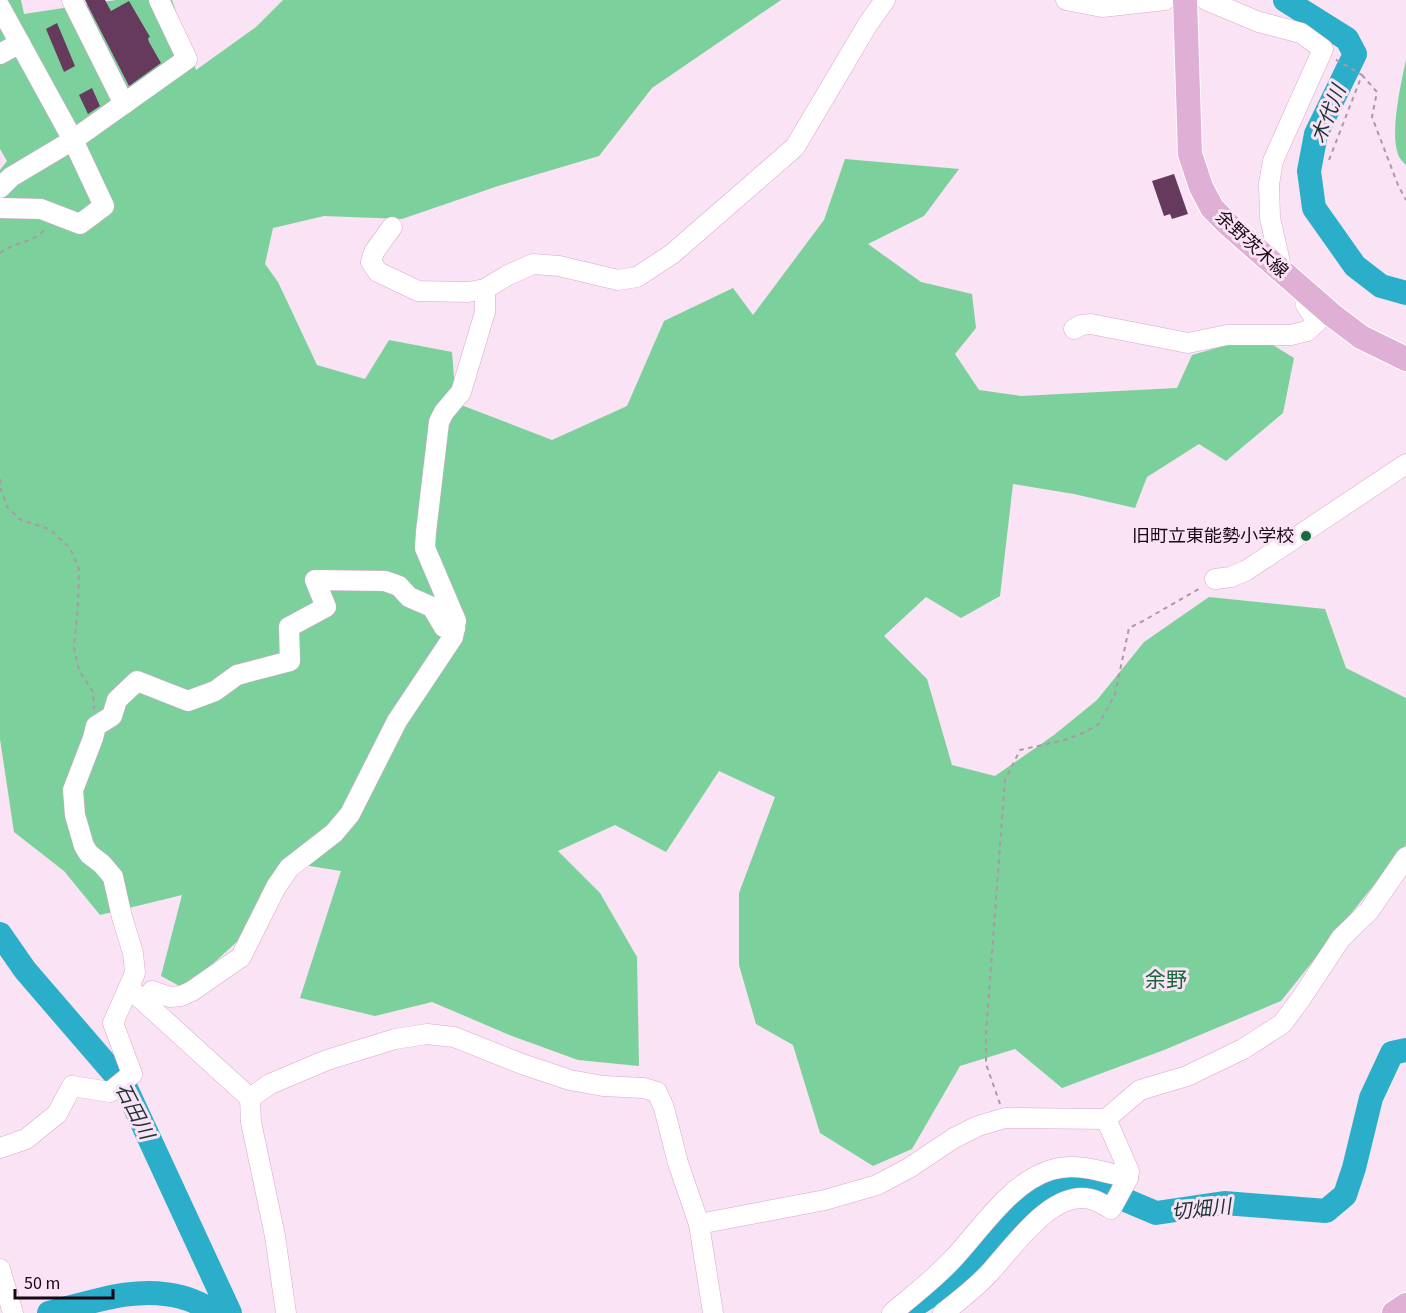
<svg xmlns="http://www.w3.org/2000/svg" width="1406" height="1313" font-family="'Source Sans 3','Noto Sans JP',sans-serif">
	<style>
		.green { fill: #7cd09b }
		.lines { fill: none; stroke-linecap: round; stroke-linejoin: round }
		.river { stroke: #2baec9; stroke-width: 24 }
		.building { fill: #663a5d }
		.minor-casing { stroke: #dba7cf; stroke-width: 21 }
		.major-casing { stroke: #fff; stroke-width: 26 }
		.path { stroke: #ac98a8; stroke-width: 2; stroke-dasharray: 4.5 4.5; stroke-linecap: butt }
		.minor { stroke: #fff; stroke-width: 20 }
		.major { stroke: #dfafd5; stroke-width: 24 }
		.poi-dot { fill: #156d3f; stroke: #f9e3f4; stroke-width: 2 }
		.labels { text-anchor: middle; stroke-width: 6; stroke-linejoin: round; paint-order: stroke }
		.street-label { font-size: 18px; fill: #180715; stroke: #f9e3f4 }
		.poi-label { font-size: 18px; fill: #180715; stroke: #f9e3f4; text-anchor: end }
		.water-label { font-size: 20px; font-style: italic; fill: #1e3338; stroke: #f9e3f4 }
		.quarter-label { font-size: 21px; fill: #18653c; stroke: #f9e3f4 }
	</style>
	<rect width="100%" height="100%" fill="#f9e3f4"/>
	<!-- green -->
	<g class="green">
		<polygon points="0,0 21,0 24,14 116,0 172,0 196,70 256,27 283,0 781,0 652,88 599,156 498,186 402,219 324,216 273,228 265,264 278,282 317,365 365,379 389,340 452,352 456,403 552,440 627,406 664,321 733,288 753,315 824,220 845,159 959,169 924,216 868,244 921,282 972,294 976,328 955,354 979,390 1021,396 1177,388 1192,355 1258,336 1294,358 1283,413 1226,461 1199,444 1147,477 1135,508 1074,494 1013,484 1000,596 961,618 926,597 884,636 927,679 952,765 995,776 1054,735 1097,700 1144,642 1209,597 1325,609 1346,668 1406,698 1406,845 1281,1001 1164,1050 1062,1088 1015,1049 960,1066 912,1149 873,1166 820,1133 793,1045 756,1024 739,965 739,893 775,797 719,771 666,852 615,825 558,851 600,893 637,957 639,1066 578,1060 512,1036 432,1002 375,1016 300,998 341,871 297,864 240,939 185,989 161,976 182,895 100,915 64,871 14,832 0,739 0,170 7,161 0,149"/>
		<path d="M1406 60V165C1403 162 1399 158 1398 154 1390 132 1401 83 1406 60Z"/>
	</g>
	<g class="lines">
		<!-- river -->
		<g class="river">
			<polyline points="1285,0 1347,39 1355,54 1316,134 1309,171 1314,208 1355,266 1381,286 1406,293"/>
			<polyline points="0,934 25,970 125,1086 230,1313"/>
			<path d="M49 1313C92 1302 137 1285 181 1297 194 1300 207 1308 220 1313"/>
			<polyline points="903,1313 939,1290 968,1267 1024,1205 1043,1193 1064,1184 1085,1183 1156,1213 1224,1203 1326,1211 1345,1195 1354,1168 1371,1098 1392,1053 1406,1050"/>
		</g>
	</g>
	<!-- building -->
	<g class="building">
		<polygon points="85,0 105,0 111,11 129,1 150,37 148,38 149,42 161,63 129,86"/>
		<polygon points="57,23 75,66 64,72 46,29"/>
		<polygon points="92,88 100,106 88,114 79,95"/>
		<polygon points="1174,174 1188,214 1172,219 1170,214 1164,216 1152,181"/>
	</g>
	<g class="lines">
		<defs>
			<g id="minor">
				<polyline points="72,0 124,104"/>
				<polyline points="1066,0 1102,7 1165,0"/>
				<polyline points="1206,0 1259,22 1301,33 1323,49 1273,161 1269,184 1270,218 1282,271"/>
				<polyline points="0,7 73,140 104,206 80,224 41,209 0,208"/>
				<polyline points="0,54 20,43"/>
				<polyline points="0,188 11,177 73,140 187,59 159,0"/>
				<polyline points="392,227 374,252 371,262 378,272 418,291 468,292 485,289 508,275 533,264 559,266 618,280 637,277 672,254 795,147 868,24 885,0"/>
				<polyline points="1074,329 1081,325 1091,324 1188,343 1227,335 1291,335 1307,331 1317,322 1306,305 1312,298"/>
				<polyline points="1215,579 1231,577 1247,570 1406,464"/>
				<polyline points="129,988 250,1098 251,1122 275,1236 286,1313"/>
				<polyline points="152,991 170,997 181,996 192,991 241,957 276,887 289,868 334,833 350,814 397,721 453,637 456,621 425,548 426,532 439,422 444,412 461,392 485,312 485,289"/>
				<polyline points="250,1098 270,1084 327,1060 395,1039 427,1034 454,1037 522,1064 570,1080 603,1086 644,1088 657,1092 664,1108 678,1163 699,1224 713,1313"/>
				<polyline points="0,1148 26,1139 57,1114 72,1086 110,1092 132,1074 113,1023 135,973 133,953 122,917 113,877 102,864 89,854 84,846 75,815 73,790 93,738 96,726 112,716 117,700 137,681 188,701 215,691 237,675 290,661 289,627 326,607 315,580 385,581 399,586 409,597 432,607 444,627 455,629"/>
				<polyline points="699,1224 825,1200 877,1185 909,1168 954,1138 978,1126 1005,1118 1106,1119 1140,1090 1187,1076 1243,1049 1282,1024 1300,1000 1341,938 1369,911 1406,857"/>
				<polyline points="0,1269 13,1313"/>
				<path d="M892 1313C912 1296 933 1280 951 1261 979 1232 1010 1182 1051 1170 1077 1162 1103 1172 1128 1178L1129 1171 1106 1119"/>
				<path d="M943 1313C960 1300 978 1286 992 1270 1014 1246 1052 1190 1090 1199 1097 1200 1104 1205 1111 1209L1128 1178"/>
			</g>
			<g id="major">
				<polyline points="1185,0 1190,154 1201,187 1212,208 1229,225 1332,315 1361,337 1406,359"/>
				<polyline points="1394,1313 1406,1305"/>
			</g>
		</defs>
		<!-- minor casing -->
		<use href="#minor" class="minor-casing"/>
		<!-- major casing -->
		<use href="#major" class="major-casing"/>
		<!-- path -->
		<g class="path">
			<polyline points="1362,75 1377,92 1372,117 1398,185 1406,200"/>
			<polyline points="1329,160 1362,75 1335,59"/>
			<path d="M0 253C14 242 34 243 45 229"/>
			<polyline points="0,479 1,490 8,508 21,520 49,529 70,548 79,569 78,606 74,647 79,670 93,692 94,709"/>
			<polyline points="1000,1104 986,1064 986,1033 1005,780 1020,750 1064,740 1083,733 1099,724 1115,694 1129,628 1143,621 1202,587"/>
		</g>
		<!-- minor -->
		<use href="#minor" class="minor"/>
		<!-- major -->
		<use href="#major" class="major"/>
	</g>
	<!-- markers -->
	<circle class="poi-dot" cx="1306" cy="536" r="6"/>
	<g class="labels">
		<!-- street labels -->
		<g class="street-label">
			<text transform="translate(1252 244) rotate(42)" y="6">余野茨木線</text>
		</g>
		<!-- poi labels -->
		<g class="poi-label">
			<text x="1294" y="542">旧町立東能勢小学校</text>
		</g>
		<!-- water labels -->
		<g class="water-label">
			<text transform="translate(1328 114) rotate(-68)" y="7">木代川</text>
			<text transform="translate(135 1111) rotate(63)" y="7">石田川</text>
			<text transform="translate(1201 1209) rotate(-6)" y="7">切畑川</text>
		</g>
		<!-- quarter labels -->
		<g class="quarter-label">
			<text x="1166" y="987">余野</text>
		</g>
	</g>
	<!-- scale -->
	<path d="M15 1289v9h98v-9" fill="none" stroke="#180715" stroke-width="3"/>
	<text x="24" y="1289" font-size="18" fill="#180715" stroke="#f9e3f4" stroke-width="4.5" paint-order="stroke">50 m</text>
</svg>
